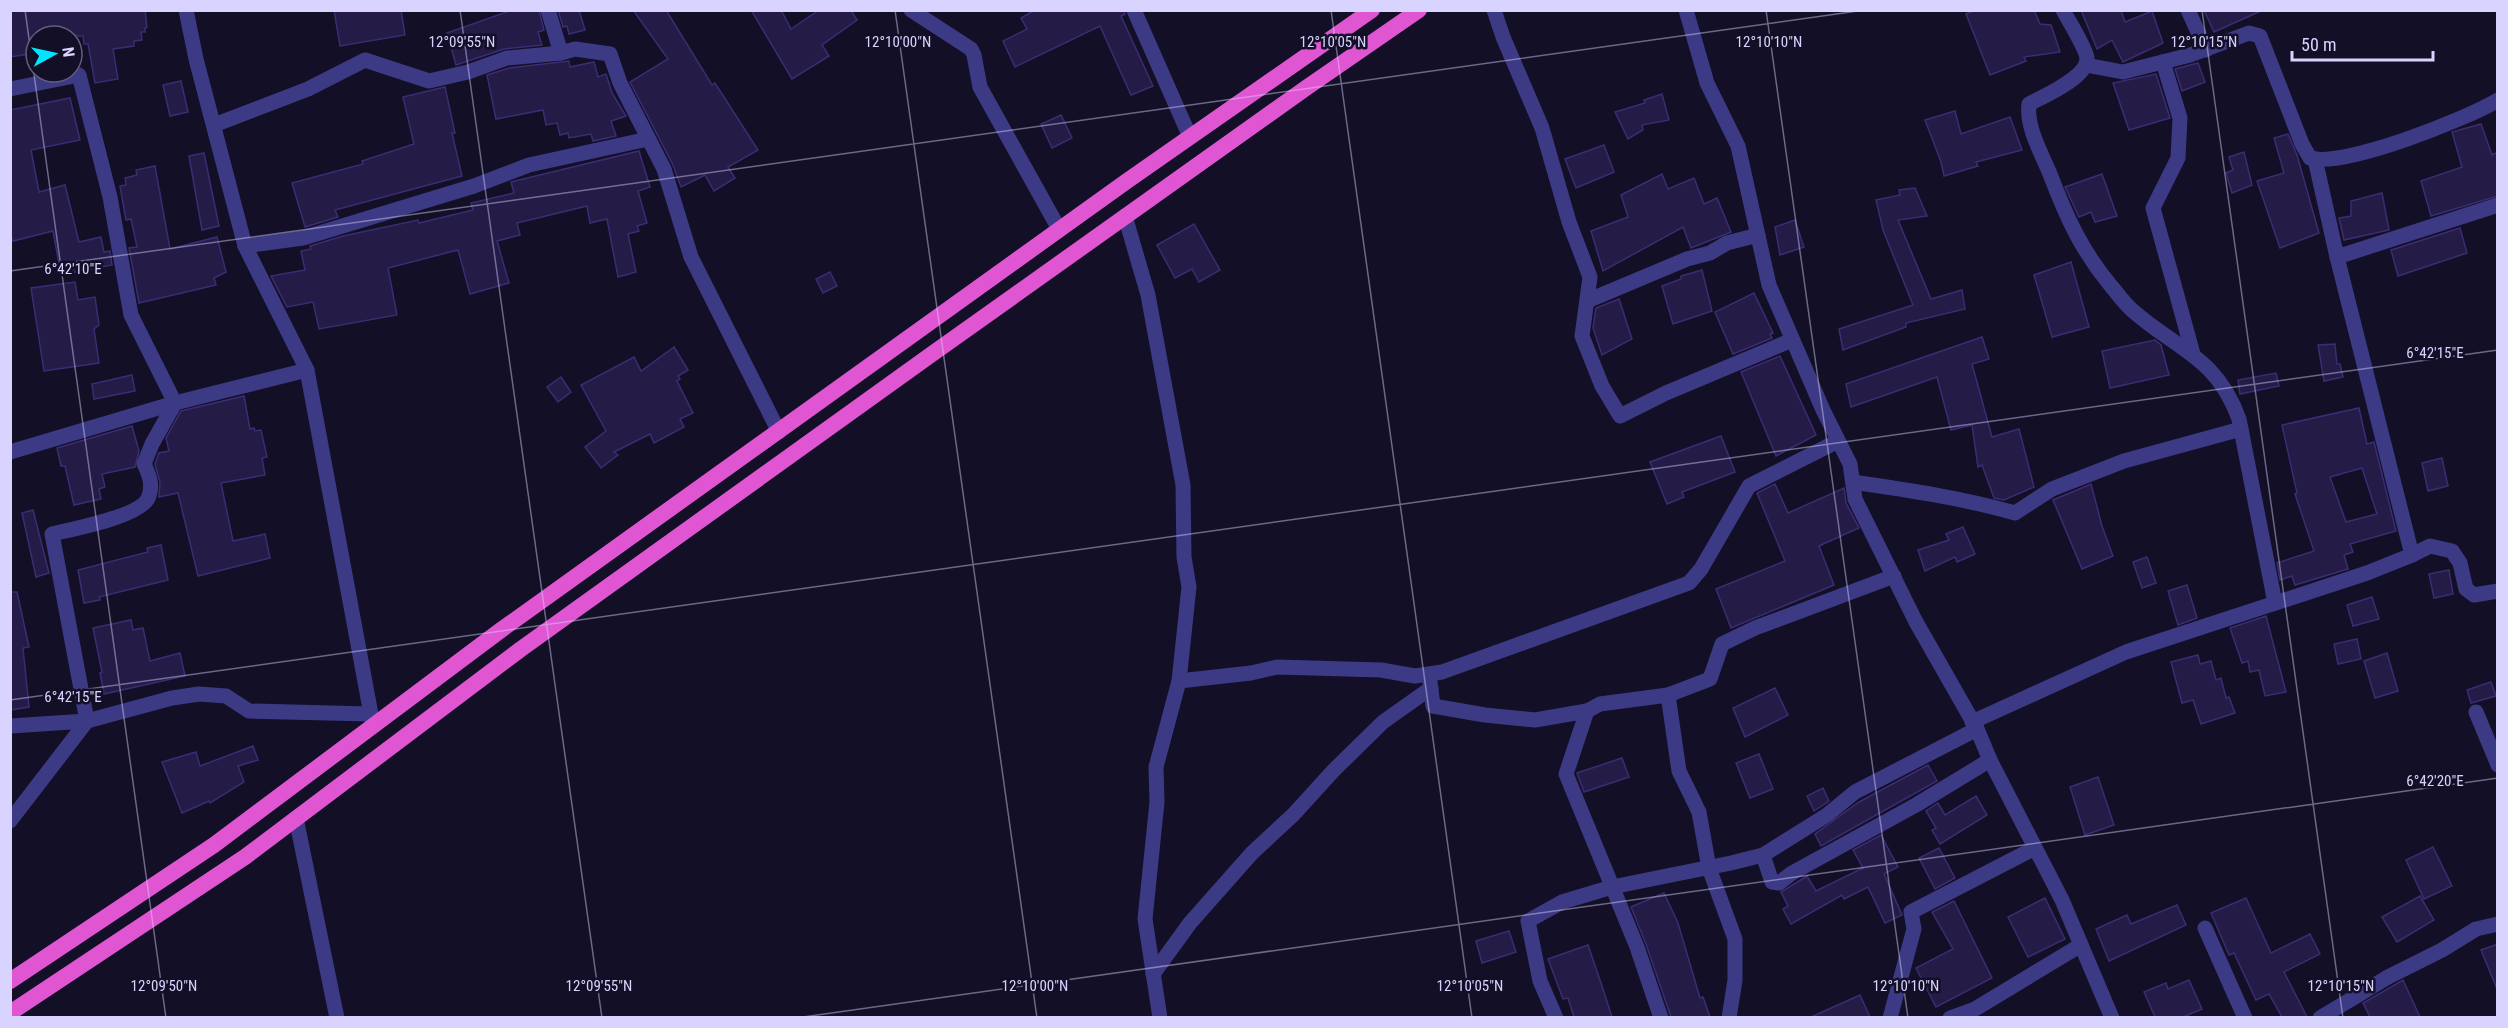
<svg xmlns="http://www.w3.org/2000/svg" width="2508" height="1028" font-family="'Roboto Condensed',sans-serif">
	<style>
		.building { fill: #241b47; stroke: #3b2d73; stroke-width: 1.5; fill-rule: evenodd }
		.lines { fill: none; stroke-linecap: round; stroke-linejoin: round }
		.minor { stroke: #3d3a85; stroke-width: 15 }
		.trunk { stroke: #e055d1; stroke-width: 16 }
		.ticks { fill: none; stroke: #d9d4ff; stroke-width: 1.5; stroke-opacity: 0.45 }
		.ticks-label { font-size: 15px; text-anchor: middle; fill: #d9d4ff; stroke: #130f26; stroke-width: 5; stroke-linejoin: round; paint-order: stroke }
	</style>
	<rect width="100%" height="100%" fill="#130f26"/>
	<!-- building -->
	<g class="building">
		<polygon points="10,10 145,10 147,27 145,28 145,32 141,32 142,40 134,41 134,46 113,49 118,79 95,83 88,44 84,44 83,36 36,36 36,53 10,57"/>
		<polygon points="334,10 401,10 405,35 340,46"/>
		<polygon points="512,10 539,10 544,30 538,32 542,45 504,49 456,65 447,33"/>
		<polygon points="558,10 579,10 585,30 569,34 567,26 563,27"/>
		<polygon points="633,10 666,10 712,85 715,83 758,150 728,167 735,178 714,191 705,175 681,187 673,165 630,82 668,59"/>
		<polygon points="751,10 781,10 791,29 819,10 851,10 857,20 822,45 829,56 792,79"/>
		<polygon points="1035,10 1124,10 1125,14 1121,16 1153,86 1131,95 1100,26 1015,67 1003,41 1027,29 1021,18"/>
		<polygon points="1975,10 2034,10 2040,24 2051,25 2060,52 2024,57 2026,61 1990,75 1966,14"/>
		<polygon points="2081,10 2121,10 2125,22 2152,11 2163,43 2123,62 2112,40 2097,49"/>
		<polygon points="2204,10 2263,10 2214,32"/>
		<polygon points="569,61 570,67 594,62 598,77 606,74 612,93 626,116 611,121 616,136 593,141 591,134 569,138 568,133 560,135 557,123 546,125 543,110 496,119 487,75 509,68"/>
		<polygon points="2198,63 2205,82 2182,91 2175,69"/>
		<polygon points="2156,74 2170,118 2129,130 2113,83"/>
		<polygon points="181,81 188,112 170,116 163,85"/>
		<polygon points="445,87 455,133 452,133 462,176 335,210 338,217 305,227 292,183 363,164 362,161 414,144 403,97"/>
		<polygon points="1662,94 1669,120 1642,125 1643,130 1628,139 1615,112 1645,103 1644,100"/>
		<polygon points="70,98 80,140 31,150 39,192 65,185 79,242 101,237 104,252 110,251 112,265 61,275 53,231 13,241 10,233 10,110"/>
		<polygon points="1955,111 1961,134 2010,117 2022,150 1976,162 1978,166 1944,176 1941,162 1925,120"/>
		<polygon points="1061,115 1072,138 1052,148 1041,124"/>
		<polygon points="2481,124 2492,155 2498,152 2498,196 2431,216 2421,181 2462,167 2452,132"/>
		<polygon points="2288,134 2297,155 2319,233 2280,248 2257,181 2284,173 2274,138"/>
		<polygon points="1604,145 1614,172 1576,188 1565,159"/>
		<polygon points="639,151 650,187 638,191 647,223 637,226 639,231 628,234 636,272 618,277 607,219 590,223 587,206 517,223 520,235 497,241 509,283 470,294 458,250 388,268 397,315 319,329 313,302 287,307 271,276 305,270 301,251 311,249 310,246 343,236 418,220 419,223 473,210 471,203 514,193 511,182 515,181"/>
		<polygon points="2244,152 2252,185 2232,193 2226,173 2233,170 2229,157"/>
		<polygon points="204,153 219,226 202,230 189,156"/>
		<polygon points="155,166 170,249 217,237 226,272 214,278 216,285 139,303 129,248 137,247 131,219 126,220 120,186 126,185 125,178 137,175 136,170"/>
		<polygon points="1662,174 1668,189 1694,178 1704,204 1717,198 1731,232 1691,248 1683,227 1603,271 1591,231 1628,217 1621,195"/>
		<polygon points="2102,174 2117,216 2095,222 2091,212 2079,217 2065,187"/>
		<polygon points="1915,188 1927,216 1898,220 1931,299 1962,290 1965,309 1906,323 1906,327 1843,350 1839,329 1913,305 1883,230 1876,200 1900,195 1899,190"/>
		<polygon points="2382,193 2389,230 2344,240 2339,218 2351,216 2351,201"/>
		<polygon points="1795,220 1804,247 1780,255 1775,227"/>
		<polygon points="1194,224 1220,270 1199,282 1192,269 1175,278 1157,245"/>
		<polygon points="2460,228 2467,253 2398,276 2391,250"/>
		<polygon points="2071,262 2089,327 2052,337 2034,275"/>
		<polygon points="1702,270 1712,311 1673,324 1662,286 1681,279 1681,276"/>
		<polygon points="830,272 837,286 823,293 816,279"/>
		<polygon points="75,282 78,300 95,297 99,325 94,329 99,363 44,371 31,288"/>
		<polygon points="1754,293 1773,333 1770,334 1772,338 1733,354 1715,312"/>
		<polygon points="1619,299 1632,339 1602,355 1593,328 1596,308"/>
		<polygon points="1982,337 1989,359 1972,364 1992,437 2019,429 2034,487 2004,500 1994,498 1982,465 1978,467 1972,425 1951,430 1937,377 1851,407 1846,384"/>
		<polygon points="2155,340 2161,345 2169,375 2110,388 2102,351"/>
		<polygon points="2335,344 2337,364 2340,364 2343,377 2324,381 2318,345"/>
		<polygon points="674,347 688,370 678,376 680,379 677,381 693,413 680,419 684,427 654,443 650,434 614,452 618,455 601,468 585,447 606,431 581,385 634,357 641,371"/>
		<polygon points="1780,356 1816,435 1776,456 1741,372"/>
		<polygon points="2276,373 2279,386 2240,394 2238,380"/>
		<polygon points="132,375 135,391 94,399 92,384"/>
		<polygon points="561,377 571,392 558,402 547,387"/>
		<polygon points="244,396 250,429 254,428 255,431 261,430 267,457 262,458 265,475 221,483 233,541 265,534 270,558 198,576 178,493 159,497 160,482 155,464 159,453 169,451 166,438 181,411"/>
		<path d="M2359 408 2367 444 2374 442 2396 531 2350 544 2353 552 2344 555 2348 569 2295 585 2292 576 2280 580 2277 563 2314 551 2295 494 2297 493 2282 425ZM2362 468 2377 514 2346 522 2330 477Z"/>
		<polygon points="132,426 139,451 135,467 102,474 105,487 99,489 101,499 74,505 65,466 61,466 57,448"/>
		<polygon points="1721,436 1735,472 1682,492 1684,497 1667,504 1650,462"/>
		<polygon points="2442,458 2448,486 2428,491 2422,463"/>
		<polygon points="1775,484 1788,513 1844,488 1846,503 1859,528 1819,546 1834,585 1731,628 1716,589 1785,561 1757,493"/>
		<polygon points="2091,484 2102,526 2113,556 2082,569 2053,500"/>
		<polygon points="33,510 49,573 36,577 22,513"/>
		<polygon points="1963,527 1975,554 1957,562 1955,557 1925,571 1918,550 1949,540 1946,534"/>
		<polygon points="161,545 168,580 99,597 100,600 84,603 78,570 148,552 147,548"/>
		<polygon points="2147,557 2156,583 2142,588 2133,562"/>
		<polygon points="2449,570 2453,594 2434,598 2429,574"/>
		<polygon points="2187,585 2197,618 2178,625 2168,591"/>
		<polygon points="10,592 17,592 29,647 23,648 29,707 10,710"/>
		<polygon points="2372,597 2379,619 2353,626 2347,605"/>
		<polygon points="2266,616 2286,692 2265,696 2259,670 2250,672 2248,661 2242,663 2230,628"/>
		<polygon points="131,620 133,630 143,628 150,661 180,653 185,676 104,694 100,673 102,672 93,628"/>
		<polygon points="2357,639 2361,659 2338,664 2334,644"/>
		<polygon points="2387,653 2398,691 2375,698 2364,661"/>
		<polygon points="2198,655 2200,664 2211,661 2216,680 2221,678 2226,698 2229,697 2235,713 2201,724 2193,700 2182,703 2171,662"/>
		<polygon points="2491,682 2496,696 2471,703 2467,690"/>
		<polygon points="1775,688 1788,715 1745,737 1733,708"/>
		<polygon points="253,746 258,760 238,766 244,782 210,803 209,801 182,813 162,762 196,752 200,766"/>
		<polygon points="1759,754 1773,789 1750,798 1736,763"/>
		<polygon points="1622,758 1629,777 1584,792 1577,773"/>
		<polygon points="1928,765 1937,781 1821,846 1815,834 1859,802"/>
		<polygon points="2098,777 2114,825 2085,835 2070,787"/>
		<polygon points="1823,788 1829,801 1814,811 1807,796"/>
		<polygon points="1976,796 1987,815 1940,844 1932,830 1936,828 1926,811 1938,803 1945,815"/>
		<polygon points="1881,835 1898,867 1884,874 1902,915 1885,923 1868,887 1844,899 1842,895 1791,924 1783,909 1788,906 1781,892 1807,876 1816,891 1863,868 1853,850"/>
		<polygon points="2433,847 2452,886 2424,899 2406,860"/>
		<polygon points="1939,848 1955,878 1935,889 1919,858"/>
		<polygon points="1664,893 1678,923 1700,998 1703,997 1710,1017 1671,1017 1646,944 1631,907"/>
		<polygon points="2420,896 2434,920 2397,942 2382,917"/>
		<polygon points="2045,898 2065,939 2028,957 2008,917"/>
		<polygon points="2246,898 2271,953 2310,934 2320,954 2284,972 2307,1017 2282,1017 2269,994 2256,1000 2234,953 2229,955 2211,913"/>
		<polygon points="1954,901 1992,978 1936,1007 1916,968 1953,949 1932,912"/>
		<polygon points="2177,905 2186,925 2109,961 2096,929 2127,915 2131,924"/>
		<polygon points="1509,931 1516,952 1482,963 1476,941"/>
		<polygon points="2498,944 2498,989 2497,989 2481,950"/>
		<polygon points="1588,945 1602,986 1612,1017 1574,1017 1568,998 1563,999 1548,959"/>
		<polygon points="2189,980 2202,1009 2183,1017 2155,1017 2144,992 2166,983 2168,989"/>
		<polygon points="2403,980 2420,1017 2370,1017 2363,1003"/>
		<polygon points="1860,995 1870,1017 1811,1017"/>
	</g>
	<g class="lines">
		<!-- minor -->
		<g class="minor">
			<polyline points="186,10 196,59 245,246 307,370 373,725"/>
			<polyline points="548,10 561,53 575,49 610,54 620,83 664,169 691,257 779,432"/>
			<polyline points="911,10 971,49 974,55 980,87 1059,229"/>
			<polyline points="1134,10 1190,137"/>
			<polyline points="1494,10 1503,37 1542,128 1569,222 1590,277 1582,336 1602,386 1620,416 1666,393 1792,340"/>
			<polyline points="1686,10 1707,83 1738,146 1769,285 1823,410 1850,464 1855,499 1916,622 1977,729 1990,760 2062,900 2112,1018"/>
			<path d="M2063 10C2069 22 2085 46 2087 58 2088 77 2044 96 2029 104 2026 127 2041 152 2050 174 2066 216 2081 250 2111 286 2118 294 2124 303 2132 310 2177 350 2216 356 2239 419L2275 603"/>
			<polyline points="2188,10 2206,50"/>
			<polyline points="2163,62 2180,118 2178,158 2153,208 2193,354"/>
			<path d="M2086 65 2123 72 2190 55 2249 33 2260 36 2302 144 2310 158C2343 168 2467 119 2498 100"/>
			<path d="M10 89 79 75 110 197 131 315 175 403 152 444 144 464C149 474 153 484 149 496 144 516 72 529 52 534L87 721 10 821"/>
			<polyline points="214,125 308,89 365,60 429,81 468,72 507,58 561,53"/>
			<polyline points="2315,159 2337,257 2498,205"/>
			<polyline points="1125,216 1148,295 1183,485 1184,557 1189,587 1179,681 1156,767 1157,802 1145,919 1160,1018"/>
			<polyline points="245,246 303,238 474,186 529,165 648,139"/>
			<polyline points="1587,301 1687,259 1710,253 1727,243 1758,235"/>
			<polyline points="10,452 175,403 307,370"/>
			<path d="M1853 482C1908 490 1962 498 2015 513L2052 489 2124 461 2241 429"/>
			<polyline points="2412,555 2430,546 2452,551 2460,563 2466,589 2474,595 2498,591"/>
			<polyline points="1179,681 1251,673 1277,667 1381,670 1415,676 1442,672 1689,583 1701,569 1749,486 1838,441"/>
			<polyline points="1430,682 1433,706 1485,715 1535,720 1587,711"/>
			<polyline points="2476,712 2498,765"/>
			<polyline points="1972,722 2126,652 2367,573 2412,555 2337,257"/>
			<polyline points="10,726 87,721 172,698 199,694 226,696 249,711 370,714"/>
			<polyline points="296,818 337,1018"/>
			<polyline points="1763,855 1772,882 1779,883 1792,873 1916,805 1990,760"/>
			<polyline points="2205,928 2245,1018"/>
			<polyline points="1153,974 1190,923 1252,853 1293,815 1334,770 1383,722 1431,688"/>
			<polyline points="1556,1018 1540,981 1528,921 1562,902 1612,887 1731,863 1763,855 1827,815 1855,792 1977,729"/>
			<polyline points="1661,1018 1637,947 1566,774 1587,711 1600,704 1668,695"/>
			<polyline points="1729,1018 1735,980 1735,939 1709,868 1699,812 1679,771 1668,695 1710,679 1722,644 1755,628 1894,576"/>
			<polyline points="1890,1018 1914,929 1911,912 2035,848"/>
			<polyline points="1950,1018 1975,1009 2081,945"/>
			<polyline points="2320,1018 2388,977 2442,950 2476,929 2498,924"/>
		</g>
		<!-- trunk -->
		<g class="trunk">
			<polyline points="10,981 214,845 501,630 1127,181 1372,10"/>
			<polyline points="10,1013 245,857 521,649 932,354 1306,88 1419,10"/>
		</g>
	</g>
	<!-- ticks -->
	<path class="ticks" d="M25 10 166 1018M460 10 602 1018M895 10 1037 1018M1331 10 1472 1018M1766 10 1908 1018M2202 10 2343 1018M10 271 1865 10M10 700 2498 350M796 1018 2498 778"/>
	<g class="ticks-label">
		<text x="462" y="47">12°09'55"N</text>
		<text x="898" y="47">12°10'00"N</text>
		<text x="1333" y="47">12°10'05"N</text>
		<text x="1769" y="47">12°10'10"N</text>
		<text x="2204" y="47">12°10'15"N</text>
		<text x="73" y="274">6°42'10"E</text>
		<text x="2435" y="358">6°42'15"E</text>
		<text x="73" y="702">6°42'15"E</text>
		<text x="2435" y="786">6°42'20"E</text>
		<text x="164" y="991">12°09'50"N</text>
		<text x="599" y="991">12°09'55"N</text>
		<text x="1035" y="991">12°10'00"N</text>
		<text x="1470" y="991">12°10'05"N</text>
		<text x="1906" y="991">12°10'10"N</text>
		<text x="2341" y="991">12°10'15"N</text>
	</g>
	<!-- border -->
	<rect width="2508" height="1028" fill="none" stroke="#d9d4ff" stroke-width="24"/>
	<!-- north arrow -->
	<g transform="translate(54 54) rotate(82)"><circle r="28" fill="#130f26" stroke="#625e7d" stroke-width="1.5"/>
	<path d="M0-4.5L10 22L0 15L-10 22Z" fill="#00e5ff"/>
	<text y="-9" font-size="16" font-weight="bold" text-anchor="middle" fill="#d9d4ff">N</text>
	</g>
	<!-- scale -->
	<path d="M2292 51v9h141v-9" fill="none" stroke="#d9d4ff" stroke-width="3"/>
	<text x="2301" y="51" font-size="18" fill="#d9d4ff" stroke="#130f26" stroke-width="4.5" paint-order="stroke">50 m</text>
</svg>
